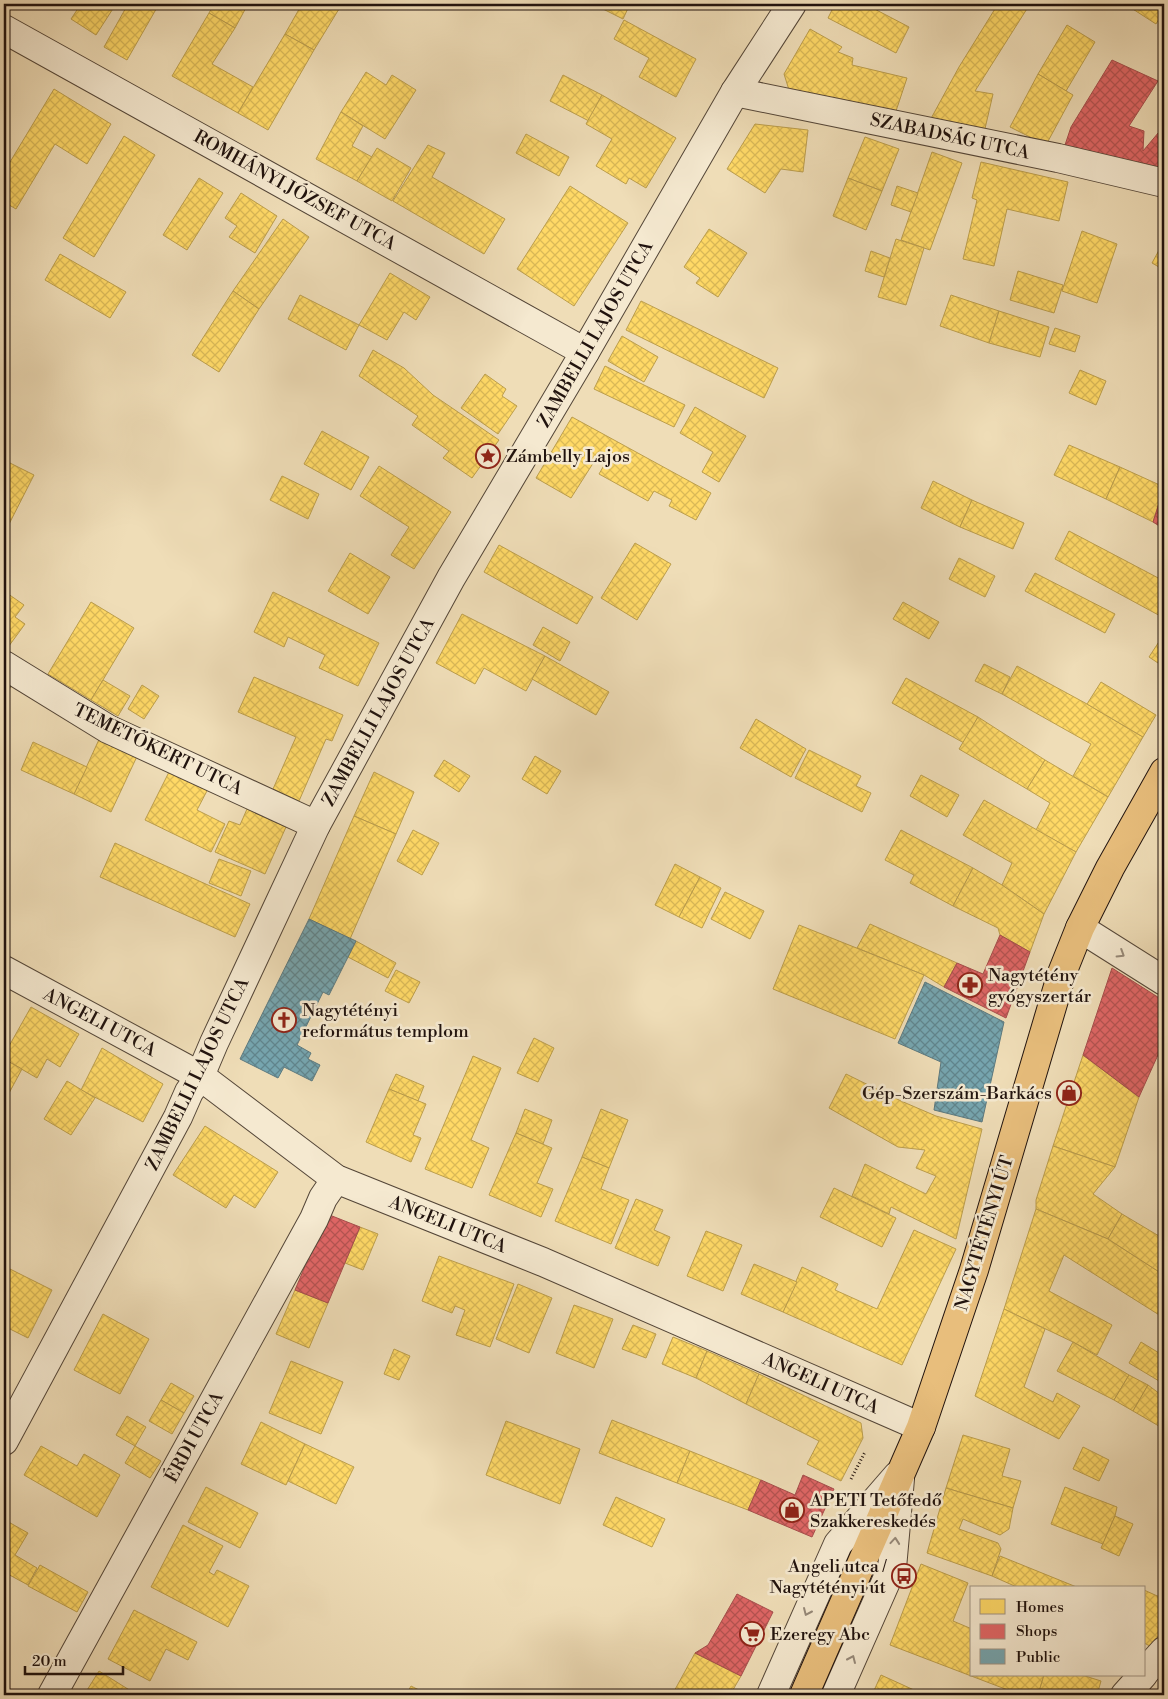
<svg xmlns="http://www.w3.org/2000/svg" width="1168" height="1699" font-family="'Libre Bodoni',serif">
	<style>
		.homes { fill: url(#homes-cross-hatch); stroke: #bc9e4c }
		.shops { fill: url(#shops-cross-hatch); stroke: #a74d4c }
		.public { fill: url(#public-cross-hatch); stroke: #5c797f }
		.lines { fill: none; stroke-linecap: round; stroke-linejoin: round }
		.minor-casing { stroke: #544638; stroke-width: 30 }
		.major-casing { stroke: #21130e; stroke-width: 30 }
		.path { stroke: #21130e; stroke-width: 3; stroke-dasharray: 1 2.5; stroke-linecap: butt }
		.minor { stroke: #f5e9d0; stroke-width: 28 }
		.major { stroke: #e8be7c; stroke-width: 28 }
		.oneway { stroke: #968979 }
		.labels { text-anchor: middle; stroke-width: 5; stroke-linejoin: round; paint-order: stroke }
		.street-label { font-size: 18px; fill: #21130e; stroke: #f5e9d0 }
		.poi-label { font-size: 18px; fill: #21130e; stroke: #f5e9d0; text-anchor: start }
	</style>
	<defs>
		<pattern id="homes-cross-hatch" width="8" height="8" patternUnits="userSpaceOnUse" patternTransform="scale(1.25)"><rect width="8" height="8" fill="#ffd966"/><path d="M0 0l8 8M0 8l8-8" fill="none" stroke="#dab957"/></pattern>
		<pattern id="shops-cross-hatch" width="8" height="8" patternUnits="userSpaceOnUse" patternTransform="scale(1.25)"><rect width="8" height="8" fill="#e06666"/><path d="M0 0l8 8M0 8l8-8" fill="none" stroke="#b55352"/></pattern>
		<pattern id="public-cross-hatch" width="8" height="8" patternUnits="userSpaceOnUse" patternTransform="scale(1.25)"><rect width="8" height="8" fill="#76a5af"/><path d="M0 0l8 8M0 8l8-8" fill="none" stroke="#60858d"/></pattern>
	</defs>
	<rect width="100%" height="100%" fill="#efddb7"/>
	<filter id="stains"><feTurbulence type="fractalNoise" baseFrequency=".004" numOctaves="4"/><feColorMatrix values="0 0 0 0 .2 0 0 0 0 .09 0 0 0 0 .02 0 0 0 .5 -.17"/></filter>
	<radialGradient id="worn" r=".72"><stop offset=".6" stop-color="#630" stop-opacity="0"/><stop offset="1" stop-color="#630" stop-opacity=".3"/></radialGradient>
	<!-- homes -->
	<g class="homes">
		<polygon points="81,4 116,4 96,35 71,19"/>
		<polygon points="128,4 159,4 127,60 104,47"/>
		<polygon points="214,4 248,4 235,28 209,13"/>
		<polygon points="302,4 342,4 314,50 285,34"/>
		<polygon points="593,4 630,4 623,19"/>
		<polygon points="835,4 865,4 909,27 896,53 828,18"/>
		<polygon points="998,4 1030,4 975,91 993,94 984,133 928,124 959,67"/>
		<polygon points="1125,4 1164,4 1164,11 1156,24"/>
		<polygon points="209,13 235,28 212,64 253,87 238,113 172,76"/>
		<polygon points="624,20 696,59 676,97 639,77 649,58 614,39"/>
		<polygon points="1067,25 1095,42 1066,91 1038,74"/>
		<polygon points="810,29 842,47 838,52 853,58 852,65 907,78 894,117 789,90 784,74"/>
		<polygon points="285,34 314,50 268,130 238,113"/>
		<polygon points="366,72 386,85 392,75 416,90 385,139 341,112"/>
		<polygon points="1038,74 1073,95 1046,145 1010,127"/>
		<polygon points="563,75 602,95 589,121 550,101"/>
		<polygon points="54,89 111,124 87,164 55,144 16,209 4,202 4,172"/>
		<polygon points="602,95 676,138 646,188 629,178 626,184 596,166 612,139 586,124"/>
		<polygon points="341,112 363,126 352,146 372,157 357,181 316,159"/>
		<polygon points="755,124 808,130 803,172 781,169 765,193 727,169"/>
		<polygon points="526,134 569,157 559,176 516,153"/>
		<polygon points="124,136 155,155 94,257 63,238"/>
		<polygon points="865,137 899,149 882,191 848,178"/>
		<polygon points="428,145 445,153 432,177 505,219 484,254 393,201"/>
		<polygon points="377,148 411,168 392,201 357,181"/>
		<polygon points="932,152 962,163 930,250 901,240"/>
		<polygon points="981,162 1068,182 1059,221 1007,209 994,266 963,259 977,200 972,198"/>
		<polygon points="199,178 223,193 187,250 163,235"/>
		<polygon points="848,178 882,191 866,230 833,216"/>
		<polygon points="570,186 628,223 574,306 517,269"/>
		<polygon points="897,186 918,193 911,212 891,205"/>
		<polygon points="241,193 277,216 255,253 229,237 237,226 225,218"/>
		<polygon points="283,219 309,237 259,309 233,291"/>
		<polygon points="709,229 747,253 718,297 696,283 700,278 684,267"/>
		<polygon points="1082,231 1117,244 1097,303 1062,291"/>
		<polygon points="896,239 924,248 906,305 878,297"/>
		<polygon points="1164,241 1164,270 1152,263"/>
		<polygon points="871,251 890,258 884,277 865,271"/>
		<polygon points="60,254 126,292 110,318 45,280"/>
		<polygon points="1018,271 1063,285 1054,313 1010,300"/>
		<polygon points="390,273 430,297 416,320 404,312 387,340 359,325"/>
		<polygon points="233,291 259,309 219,372 192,355"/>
		<polygon points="300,295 359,325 346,350 288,319"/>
		<polygon points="951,295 999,311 989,343 940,326"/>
		<polygon points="641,301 778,368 764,398 626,330"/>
		<polygon points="999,311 1049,327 1040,357 989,343"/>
		<polygon points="1055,328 1080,336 1075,352 1049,344"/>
		<polygon points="622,336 658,357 644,382 608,361"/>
		<polygon points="373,350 404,368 433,395 499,440 472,478 443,458 449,451 412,425 418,416 359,376"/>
		<polygon points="605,366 685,405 674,427 594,389"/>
		<polygon points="1080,370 1106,381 1096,405 1069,393"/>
		<polygon points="485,374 506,389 502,396 517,406 498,434 461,408"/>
		<polygon points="695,407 746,436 719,482 702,472 713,452 680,433"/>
		<polygon points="572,417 711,493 696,520 669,506 672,500 654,491 648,501 599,474 606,462 597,457 571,498 536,478"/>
		<polygon points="322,431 369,457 351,490 304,464"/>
		<polygon points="1069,445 1120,467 1106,499 1054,475"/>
		<polygon points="4,460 34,475 4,534"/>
		<polygon points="379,466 451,512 414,569 391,555 409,527 360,496"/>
		<polygon points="1120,467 1164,487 1153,522 1106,499"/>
		<polygon points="282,476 319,494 308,519 270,500"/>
		<polygon points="933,481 972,500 960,527 921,508"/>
		<polygon points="972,500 1024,523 1013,549 960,527"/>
		<polygon points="1069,531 1164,581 1164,618 1055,559"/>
		<polygon points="635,543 671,564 637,620 601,598"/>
		<polygon points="499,545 593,597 577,624 484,572"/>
		<polygon points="350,553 390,577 368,614 328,591"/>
		<polygon points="959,558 995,576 985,597 949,579"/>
		<polygon points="1035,573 1115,614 1105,633 1025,591"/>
		<polygon points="4,591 24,605 15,617 25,624 6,650 4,648"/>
		<polygon points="273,592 379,643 358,686 319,668 325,655 288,637 284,647 254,632"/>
		<polygon points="91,602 134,628 91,700 48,674"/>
		<polygon points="903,602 939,622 929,639 893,619"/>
		<polygon points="462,614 545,656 526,691 484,668 475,684 436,663"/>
		<polygon points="543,627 570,642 560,661 533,645"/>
		<polygon points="1164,634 1164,667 1149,657"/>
		<polygon points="545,656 609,692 596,715 532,679"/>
		<polygon points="984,664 1010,677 1002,694 975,681"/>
		<polygon points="1017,666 1087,704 1143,737 1108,797 1073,776 1091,744 1002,694"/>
		<polygon points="4,677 13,683 4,698"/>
		<polygon points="254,677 343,715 332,741 326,739 299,801 273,789 296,737 238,712"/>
		<polygon points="906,678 978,717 964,743 892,703"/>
		<polygon points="103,680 130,696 118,716 91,700"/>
		<polygon points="1101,682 1156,715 1143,737 1087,704"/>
		<polygon points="142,685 159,696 144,719 128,709"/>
		<polygon points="978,717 1045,760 1027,789 959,749"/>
		<polygon points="756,719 806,749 791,777 740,748"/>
		<polygon points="102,733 140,750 111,812 74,794"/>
		<polygon points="33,742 87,767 74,794 21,770"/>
		<polygon points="809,750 861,776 856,786 871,793 862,812 795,778"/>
		<polygon points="535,756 561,771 547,794 522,779"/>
		<polygon points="444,760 470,776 459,792 434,776"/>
		<polygon points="1045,760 1108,797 1076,852 1036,830 1050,803 1027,789"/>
		<polygon points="171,768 209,787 197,810 225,824 211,852 145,820"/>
		<polygon points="374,772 414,792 396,834 354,816"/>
		<polygon points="921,775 959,795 947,817 910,796"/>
		<polygon points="984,800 1076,852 1044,914 1002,885 1012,863 963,835"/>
		<polygon points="247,809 286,827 265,874 215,852 229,821 240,825"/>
		<polygon points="354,816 396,834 350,939 309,919"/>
		<polygon points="413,830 439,843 422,875 397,861"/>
		<polygon points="901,830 973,868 953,906 910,883 914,875 885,860"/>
		<polygon points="115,843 250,904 235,937 100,877"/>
		<polygon points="219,859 251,871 241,896 209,883"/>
		<polygon points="675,864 700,877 679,917 655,905"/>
		<polygon points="973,868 1002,885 1044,914 1030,952 1000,935 998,928 953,906"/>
		<polygon points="700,877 721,888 702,928 679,917"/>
		<polygon points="725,892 764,911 750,939 711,919"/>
		<polygon points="870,924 957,963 944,987 924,975 857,948"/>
		<polygon points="799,925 924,975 895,1039 773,989"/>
		<polygon points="356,941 396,963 388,978 348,957"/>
		<polygon points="396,970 420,982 409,1003 385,991"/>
		<polygon points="31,1007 79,1034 60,1067 47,1059 37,1078 4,1059 4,1055"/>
		<polygon points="534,1038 554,1048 538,1082 517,1073"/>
		<polygon points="102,1048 163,1084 143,1122 81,1090"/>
		<polygon points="1083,1055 1139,1097 1115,1167 1053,1146"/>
		<polygon points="473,1056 501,1068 471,1140 489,1148 472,1188 425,1169"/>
		<polygon points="4,1059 22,1069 8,1095 4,1092"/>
		<polygon points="396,1074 424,1086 418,1101 389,1089"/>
		<polygon points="846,1074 901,1101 936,1116 982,1129 956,1239 891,1207 889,1214 852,1196 865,1164 926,1194 936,1176 916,1168 925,1150 898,1147 829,1108"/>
		<polygon points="67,1081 95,1098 71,1135 44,1119"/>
		<polygon points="389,1089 426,1104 413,1135 421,1138 411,1162 366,1142"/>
		<polygon points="525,1109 552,1120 543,1144 516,1133"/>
		<polygon points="601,1109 628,1120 609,1168 582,1157"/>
		<polygon points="205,1126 278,1172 255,1208 234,1195 226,1208 173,1175"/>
		<polygon points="516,1133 552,1148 537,1183 553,1189 541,1217 489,1195"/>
		<polygon points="1053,1146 1115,1167 1093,1194 1122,1214 1108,1239 1036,1209 1036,1200"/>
		<polygon points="582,1157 609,1168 601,1189 629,1200 611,1244 555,1221"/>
		<polygon points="834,1188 896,1218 882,1247 820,1217"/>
		<polygon points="636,1199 663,1210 654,1230 670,1237 658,1266 615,1248"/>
		<polygon points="1036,1209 1108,1239 1164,1275 1164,1318 1064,1255 1049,1291 1112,1325 1097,1355 1073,1342 1004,1309"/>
		<polygon points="1122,1214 1164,1239 1164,1275 1108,1239"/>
		<polygon points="360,1227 378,1234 363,1270 345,1263"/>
		<polygon points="914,1230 956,1249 902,1365 783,1312 802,1267 838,1284 835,1290 877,1309"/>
		<polygon points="706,1231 742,1245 723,1291 687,1276"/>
		<polygon points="439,1256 514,1284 490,1347 456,1335 465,1310 455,1306 452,1313 422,1301"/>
		<polygon points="754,1264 797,1282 783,1312 741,1294"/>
		<polygon points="10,1269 52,1290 28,1338 4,1326 4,1281"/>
		<polygon points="518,1284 552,1298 529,1353 496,1339"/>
		<polygon points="295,1290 328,1303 309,1348 276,1334"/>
		<polygon points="574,1305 613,1319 594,1368 556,1353"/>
		<polygon points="1004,1309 1045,1329 1024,1387 1053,1402 1057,1393 1080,1406 1059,1439 975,1396"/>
		<polygon points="103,1314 149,1339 120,1394 74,1370"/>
		<polygon points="633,1325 656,1334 646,1358 622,1349"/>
		<polygon points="673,1337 707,1351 696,1378 662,1364"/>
		<polygon points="1073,1342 1129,1375 1114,1400 1057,1371"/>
		<polygon points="1141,1342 1164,1356 1164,1384 1129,1363"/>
		<polygon points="394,1349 410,1356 399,1380 384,1374"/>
		<polygon points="707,1351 759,1374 746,1404 696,1378"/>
		<polygon points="291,1361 343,1382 321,1434 269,1413"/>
		<polygon points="4,1369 10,1373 4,1383"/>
		<polygon points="759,1374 861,1423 863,1438 841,1481 807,1464 819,1441 746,1404"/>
		<polygon points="1129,1375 1148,1385 1133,1411 1114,1400"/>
		<polygon points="171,1383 194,1396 184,1413 161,1400"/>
		<polygon points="1148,1385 1164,1397 1164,1429 1133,1411"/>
		<polygon points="161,1400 184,1413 172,1434 149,1421"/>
		<polygon points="127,1416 146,1427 135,1446 116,1435"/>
		<polygon points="612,1420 690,1451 677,1483 599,1453"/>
		<polygon points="506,1421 580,1449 560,1504 486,1475"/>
		<polygon points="261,1422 305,1444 286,1485 241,1464"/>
		<polygon points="963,1435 1010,1449 1002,1476 1021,1481 1013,1508 946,1488"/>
		<polygon points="305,1444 354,1467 336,1504 288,1481"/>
		<polygon points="41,1446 77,1466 84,1454 120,1475 97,1517 24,1475"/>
		<polygon points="135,1446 161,1461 150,1478 125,1463"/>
		<polygon points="1083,1447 1109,1460 1099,1481 1073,1469"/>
		<polygon points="690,1451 761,1480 748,1510 677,1483"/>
		<polygon points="206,1487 258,1513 240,1548 188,1522"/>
		<polygon points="1065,1487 1117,1507 1115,1516 1103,1544 1051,1524"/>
		<polygon points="946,1488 1013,1508 1009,1529 1000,1535 963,1519 959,1529 998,1543 1001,1549 992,1576 927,1553"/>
		<polygon points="616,1497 665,1519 652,1547 603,1525"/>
		<polygon points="1115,1516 1133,1524 1119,1556 1101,1548"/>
		<polygon points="5,1520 28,1533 15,1555 37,1568 28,1585 4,1572 4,1523"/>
		<polygon points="183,1525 223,1546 209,1572 214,1575 217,1570 249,1586 228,1627 151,1587"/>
		<polygon points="1000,1556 1079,1588 1019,1588 992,1576"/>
		<polygon points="921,1564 968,1583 953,1621 972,1629 972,1675 1044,1675 1038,1695 1021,1695 890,1645"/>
		<polygon points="40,1565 88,1592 77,1612 28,1586"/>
		<polygon points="1144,1590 1164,1599 1164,1629 1150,1646 1144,1643"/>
		<polygon points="134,1610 197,1642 188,1660 166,1649 150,1681 108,1659"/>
		<polygon points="695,1653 741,1676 730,1695 672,1695"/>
		<polygon points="99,1671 131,1691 128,1695 84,1695"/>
		<polygon points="881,1675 925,1695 872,1695"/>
		<polygon points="1044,1675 1082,1675 1101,1681 1097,1695 1038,1695"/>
		<polygon points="411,1686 429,1695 406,1695"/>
	</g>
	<!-- shops -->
	<g class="shops">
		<polygon points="1112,60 1158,81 1129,126 1144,131 1143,151 1164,126 1164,172 1064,148 1071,127"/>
		<polygon points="1164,488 1164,529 1153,522"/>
		<polygon points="1000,935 1030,952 1006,1018 944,987 957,963 983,974"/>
		<polygon points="1112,968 1164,1001 1164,1048 1162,1046 1139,1097 1083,1055"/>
		<polygon points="327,1214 360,1227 328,1303 295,1290"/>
		<polygon points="803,1475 834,1489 812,1537 748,1510 761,1480 795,1495"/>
		<polygon points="737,1594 773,1612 741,1676 695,1653 708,1645"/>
	</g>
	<!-- public -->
	<g class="public">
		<polygon points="309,919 356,941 329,995 323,992 297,1045 311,1053 308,1059 320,1065 312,1081 284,1067 278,1078 240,1059"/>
		<polygon points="925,982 1004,1022 982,1122 934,1110 941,1062 898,1043"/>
	</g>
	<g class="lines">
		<defs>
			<g id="minor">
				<polyline points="4,29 585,352"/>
				<polyline points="735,92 1058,158 1164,183"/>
				<polyline points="4,665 108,729 316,825"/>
				<polyline points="1080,928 1164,981"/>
				<polyline points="4,970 200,1076 336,1179 543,1262 921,1427"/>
				<polyline points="4,1441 178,1117 189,1092 200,1076 214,1043 316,825 451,578 585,352 735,92 792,4"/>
				<polyline points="1144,1673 1164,1651"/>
				<polyline points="52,1695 314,1219 323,1198 336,1179"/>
				<polyline points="771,1695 838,1544 897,1476"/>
				<polyline points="836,1695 892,1568 900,1479"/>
				<polyline points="1125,1695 1143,1675"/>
			</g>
			<polyline id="major" points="804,1695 921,1427 974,1270 1062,973 1080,928 1110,868 1164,772"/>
		</defs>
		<!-- minor casing -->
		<use href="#minor" class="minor-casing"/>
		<!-- major casing -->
		<use href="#major" class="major-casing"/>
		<!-- path -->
		<polyline class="path" points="851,1479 865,1452"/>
		<!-- minor -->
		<use href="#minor" class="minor"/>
		<!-- major -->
		<use href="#major" class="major"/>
	</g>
	<!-- one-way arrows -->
	<defs><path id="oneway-chevron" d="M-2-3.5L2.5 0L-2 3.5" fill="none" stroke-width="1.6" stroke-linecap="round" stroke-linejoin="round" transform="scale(1.25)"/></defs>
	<g class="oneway">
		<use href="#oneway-chevron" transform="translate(1121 954) rotate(32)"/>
		<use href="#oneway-chevron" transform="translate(895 1541) rotate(-85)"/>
		<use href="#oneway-chevron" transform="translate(807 1612) rotate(114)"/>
		<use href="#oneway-chevron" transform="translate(852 1659) rotate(-66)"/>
	</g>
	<!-- icons -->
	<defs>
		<symbol id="sight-ring" viewBox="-11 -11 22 22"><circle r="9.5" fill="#f5e9d0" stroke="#8f2418" stroke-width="1.5"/><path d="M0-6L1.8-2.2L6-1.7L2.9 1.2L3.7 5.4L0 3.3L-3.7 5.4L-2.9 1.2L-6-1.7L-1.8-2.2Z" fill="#8f2418"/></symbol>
		<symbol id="pharmacy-ring" viewBox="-11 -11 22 22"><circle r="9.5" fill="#f5e9d0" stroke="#8f2418" stroke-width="1.5"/><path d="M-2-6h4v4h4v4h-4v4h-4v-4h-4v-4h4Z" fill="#8f2418"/></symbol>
		<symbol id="church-ring" viewBox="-11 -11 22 22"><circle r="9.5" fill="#f5e9d0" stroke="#8f2418" stroke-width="1.5"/><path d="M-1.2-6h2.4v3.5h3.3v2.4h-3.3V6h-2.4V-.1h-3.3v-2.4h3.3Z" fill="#8f2418"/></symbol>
		<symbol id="shop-ring" viewBox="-11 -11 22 22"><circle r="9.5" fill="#f5e9d0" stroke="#8f2418" stroke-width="1.5"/><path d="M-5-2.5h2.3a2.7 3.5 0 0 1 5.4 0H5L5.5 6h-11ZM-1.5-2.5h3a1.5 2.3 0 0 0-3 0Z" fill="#8f2418"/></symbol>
		<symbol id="bus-ring" viewBox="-11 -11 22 22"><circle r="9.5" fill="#f5e9d0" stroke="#8f2418" stroke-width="1.5"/><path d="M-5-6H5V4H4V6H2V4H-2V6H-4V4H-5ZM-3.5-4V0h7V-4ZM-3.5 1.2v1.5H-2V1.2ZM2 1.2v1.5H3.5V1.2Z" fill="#8f2418"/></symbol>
		<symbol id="supermarket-ring" viewBox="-11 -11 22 22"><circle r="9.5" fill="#f5e9d0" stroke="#8f2418" stroke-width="1.5"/><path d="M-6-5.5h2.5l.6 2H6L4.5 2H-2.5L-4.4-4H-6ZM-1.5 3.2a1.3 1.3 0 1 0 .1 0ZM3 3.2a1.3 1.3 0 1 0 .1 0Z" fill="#8f2418"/></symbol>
	</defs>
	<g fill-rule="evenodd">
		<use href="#sight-ring" x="474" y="442" width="28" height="28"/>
		<use href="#pharmacy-ring" x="956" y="971" width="28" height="28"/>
		<use href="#church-ring" x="270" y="1006" width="28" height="28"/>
		<use href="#shop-ring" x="1055" y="1079" width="28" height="28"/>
		<use href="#shop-ring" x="778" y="1496" width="28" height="28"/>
		<use href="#bus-ring" x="890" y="1562" width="28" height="28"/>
		<use href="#supermarket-ring" x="738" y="1620" width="28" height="28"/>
	</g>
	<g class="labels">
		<!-- street labels -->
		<g class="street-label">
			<text transform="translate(950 136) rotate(12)" y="6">SZABADSÁG UTCA</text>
			<text transform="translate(295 190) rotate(29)" y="6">ROMHÁNYI JÓZSEF UTCA</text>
			<text transform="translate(595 334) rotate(-60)" y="6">ZAMBELLI LAJOS UTCA</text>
			<text transform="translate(378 712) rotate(-61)" y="6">ZAMBELLI LAJOS UTCA</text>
			<text transform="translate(158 749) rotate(26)" y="6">TEMETŐKERT UTCA</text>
			<text transform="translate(100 1022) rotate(28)" y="6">ANGELI UTCA</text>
			<text transform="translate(197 1074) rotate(-64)" y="6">ZAMBELLI LAJOS UTCA</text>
			<text transform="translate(448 1224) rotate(22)" y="6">ANGELI UTCA</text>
			<text transform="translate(984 1233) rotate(-73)" y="6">NAGYTÉTÉNYI ÚT</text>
			<text transform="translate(821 1383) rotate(24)" y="6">ANGELI UTCA</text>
			<text transform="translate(194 1437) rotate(-61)" y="6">ÉRDI UTCA</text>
		</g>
		<!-- poi labels -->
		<g class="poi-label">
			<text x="506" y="462">Zámbelly Lajos</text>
			<text x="988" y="981">Nagytétény<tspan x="988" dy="21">gyógyszertár</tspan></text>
			<text x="302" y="1016">Nagytétényi<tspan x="302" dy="21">református templom</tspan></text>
			<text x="1052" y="1099" text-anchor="end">Gép-Szerszám-Barkács</text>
			<text x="810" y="1506">APETI Tetőfedő<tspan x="810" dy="21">Szakkereskedés</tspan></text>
			<text x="886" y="1572" text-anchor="end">Angeli utca /<tspan x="886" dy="21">Nagytétényi út</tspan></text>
			<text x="770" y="1640">Ezeregy Abc</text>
		</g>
	</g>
	<!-- margin -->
	<rect width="1168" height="1699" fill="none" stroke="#efddb7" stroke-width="20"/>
	<rect x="5" y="5" width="1158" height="1689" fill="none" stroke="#21130e" stroke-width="2.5"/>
	<rect x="10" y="10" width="1148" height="1679" fill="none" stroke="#21130e"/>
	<!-- legend -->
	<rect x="970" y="1586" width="175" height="90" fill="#f5e9d0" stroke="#a09382"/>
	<rect x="980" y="1599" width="25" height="15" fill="#ffd966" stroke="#a09382"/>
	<text x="1016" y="1612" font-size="15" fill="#21130e">Homes</text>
	<rect x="980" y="1624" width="25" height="15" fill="#e06666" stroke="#a09382"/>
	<text x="1016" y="1636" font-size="15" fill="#21130e">Shops</text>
	<rect x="980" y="1649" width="25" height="15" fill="#76a5af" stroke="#a09382"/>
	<text x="1016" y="1662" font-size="15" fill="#21130e">Public</text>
	<!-- scale -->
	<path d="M25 1666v8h98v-8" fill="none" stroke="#21130e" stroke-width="2.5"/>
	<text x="32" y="1666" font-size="15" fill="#21130e" stroke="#f5e9d0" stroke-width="4" paint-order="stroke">20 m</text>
	<rect width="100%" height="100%" filter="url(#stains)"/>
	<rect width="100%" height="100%" fill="url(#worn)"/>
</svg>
